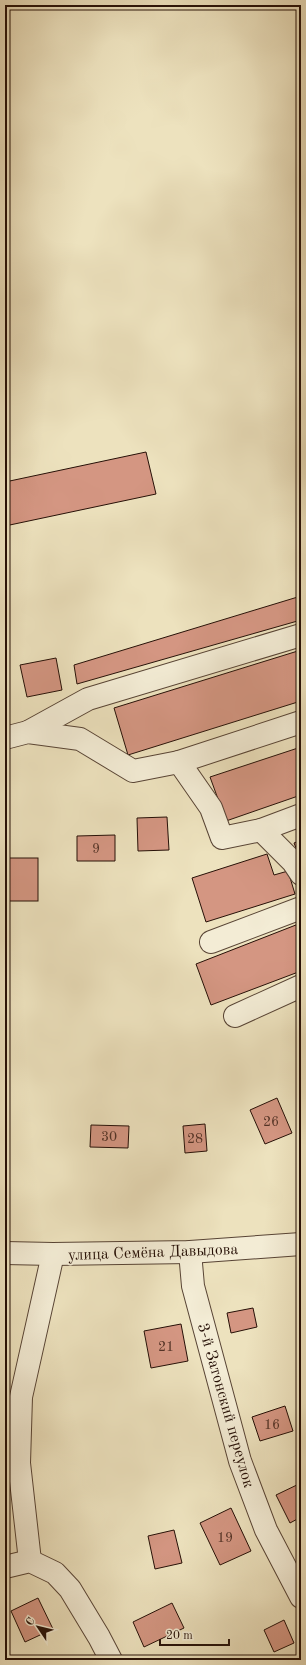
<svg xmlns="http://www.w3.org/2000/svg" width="306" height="1665" font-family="'Old Standard TT',serif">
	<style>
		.building { fill: #d49682; stroke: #261007 }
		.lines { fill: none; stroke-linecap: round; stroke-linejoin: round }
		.minor-casing { stroke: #584435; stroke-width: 24 }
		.minor { stroke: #f3ecd5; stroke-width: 22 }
		.labels { text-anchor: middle; stroke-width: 3.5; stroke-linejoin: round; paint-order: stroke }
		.number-label { font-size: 14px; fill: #523226 }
		.street-label { font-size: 16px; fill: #261007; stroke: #f3ecd5 }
	</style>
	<rect width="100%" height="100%" fill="#ede2be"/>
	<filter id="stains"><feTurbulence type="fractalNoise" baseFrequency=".005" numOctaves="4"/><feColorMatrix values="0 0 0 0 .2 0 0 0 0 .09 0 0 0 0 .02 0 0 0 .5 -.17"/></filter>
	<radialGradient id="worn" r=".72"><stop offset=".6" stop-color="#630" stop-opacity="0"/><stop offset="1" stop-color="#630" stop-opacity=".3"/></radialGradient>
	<!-- building -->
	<g class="building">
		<polygon points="146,452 156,494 5,526 5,482"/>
		<polygon points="301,596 301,620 77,684 74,665"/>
		<polygon points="301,650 301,701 128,755 114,708"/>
		<polygon points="56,658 62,690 27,697 20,665"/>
		<polygon points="301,747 301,795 226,821 210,777"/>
		<polygon points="167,817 169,850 138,851 137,818"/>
		<polygon points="115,835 115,861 77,861 77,836"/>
		<polygon points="301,840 301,860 294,843"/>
		<polygon points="267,854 274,875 288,871 295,894 206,922 192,878"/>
		<rect x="5" y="858" width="33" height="43"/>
		<polygon points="301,923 301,971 211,1005 196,964"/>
		<polygon points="277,1098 292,1133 265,1144 250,1110"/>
		<polygon points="205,1124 207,1151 185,1153 183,1126"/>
		<polygon points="91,1125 129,1126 128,1148 90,1147"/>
		<polygon points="253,1308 257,1327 231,1333 227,1313"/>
		<polygon points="181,1324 188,1361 151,1368 144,1331"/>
		<polygon points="285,1406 293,1431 260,1441 252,1417"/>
		<polygon points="301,1483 301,1517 290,1523 276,1495"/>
		<polygon points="231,1508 251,1551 220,1565 200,1523"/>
		<polygon points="174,1530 182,1563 155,1569 148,1536"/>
		<polygon points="38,1598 53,1629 25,1642 11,1611"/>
		<polygon points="172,1603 184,1628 144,1647 133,1622"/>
		<polygon points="284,1620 294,1643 274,1652 264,1630"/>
	</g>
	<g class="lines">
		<defs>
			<g id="minor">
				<polyline points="28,732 88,699 301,635"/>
				<polyline points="5,738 28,732 80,739 133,771 179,762 211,808 222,838 261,830 293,862 301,874"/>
				<polyline points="179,762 301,722"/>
				<polyline points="261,830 301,815"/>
				<polyline points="211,942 301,908"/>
				<polyline points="235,1016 301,986"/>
				<polyline points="190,1252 193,1286 240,1461 266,1530 301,1597"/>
				<polyline points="5,1253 53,1254 190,1252 301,1244"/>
				<polyline points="30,1561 19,1463 21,1397 53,1254"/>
				<polyline points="5,1567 30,1561 55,1573 70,1589 99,1637 111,1660"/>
			</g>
		</defs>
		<!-- minor casing -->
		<use href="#minor" class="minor-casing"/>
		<!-- minor -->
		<use href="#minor" class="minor"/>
	</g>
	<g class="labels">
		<!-- number labels -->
		<g class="number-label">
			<text x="96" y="853">9</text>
			<text x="271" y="1126">26</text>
			<text x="109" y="1141">30</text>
			<text x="195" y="1143">28</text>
			<text x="166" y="1351">21</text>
			<text x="272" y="1429">16</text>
			<text x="225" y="1542">19</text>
		</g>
		<!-- street labels -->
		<g class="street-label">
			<text transform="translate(153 1251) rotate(-2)" y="6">улица Семёна Давыдова</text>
			<text transform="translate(227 1405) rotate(74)" y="6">3-й Затонский переулок</text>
		</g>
	</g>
	<!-- margin -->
	<rect width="306" height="1665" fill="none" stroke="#ede2be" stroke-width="20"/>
	<rect x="6" y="6" width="294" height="1653" fill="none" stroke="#261007" stroke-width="2"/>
	<rect x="10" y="10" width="286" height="1645" fill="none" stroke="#261007"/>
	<!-- north arrow -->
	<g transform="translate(38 1627) rotate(305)" stroke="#f3ecd5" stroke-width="3" paint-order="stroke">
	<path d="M0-3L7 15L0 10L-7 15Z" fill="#261007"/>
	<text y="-6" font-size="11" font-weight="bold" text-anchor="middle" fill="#261007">С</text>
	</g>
	<!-- scale -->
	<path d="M160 1639v6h69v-6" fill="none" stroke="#261007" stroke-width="2"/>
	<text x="166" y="1639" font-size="12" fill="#261007" stroke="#f3ecd5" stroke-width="3" paint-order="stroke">20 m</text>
	<rect width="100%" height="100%" filter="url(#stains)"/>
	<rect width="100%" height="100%" fill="url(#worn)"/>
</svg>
